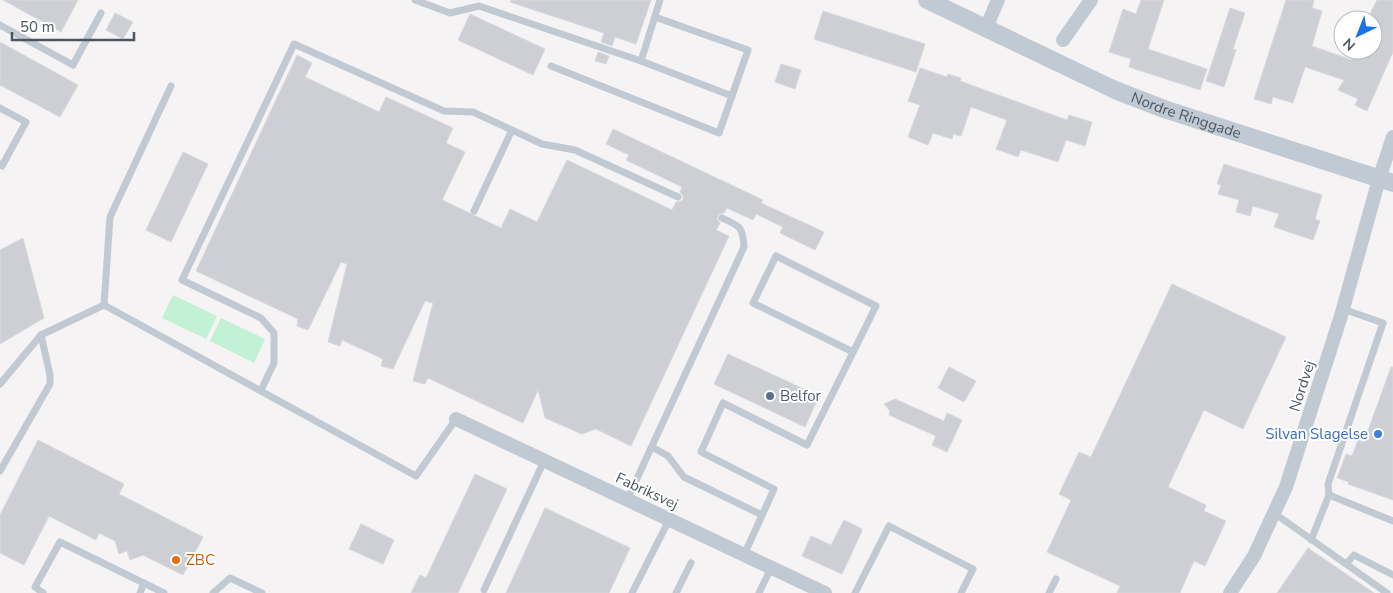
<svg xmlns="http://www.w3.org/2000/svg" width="1393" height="593" font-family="'Nunito Sans',sans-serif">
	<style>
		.green { fill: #c3f1d5 }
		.building { fill: #cdcfd5; stroke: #d7d9de }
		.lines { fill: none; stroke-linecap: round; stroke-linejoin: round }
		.service { stroke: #c1cad2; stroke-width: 7 }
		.minor { stroke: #c1cad2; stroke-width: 14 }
		.tertiary { stroke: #c1cad2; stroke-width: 18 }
		.service-dot { fill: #5c6f8a; stroke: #fff; stroke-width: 2 }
		.shop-dot { fill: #3f7fe0; stroke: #fff; stroke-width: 2 }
		.food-dot { fill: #e8710a; stroke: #fff; stroke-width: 2 }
		.labels { text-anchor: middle; stroke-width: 4; stroke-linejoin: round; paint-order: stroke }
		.street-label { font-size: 15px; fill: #4a5661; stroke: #fff }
		.service-label { font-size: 15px; fill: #4e5e75; stroke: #fff; text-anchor: start }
		.shop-label { font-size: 15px; fill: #366cbe; stroke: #fff; text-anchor: end }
		.food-label { font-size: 15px; fill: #c56008; stroke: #fff; text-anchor: start }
	</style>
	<rect width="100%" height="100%" fill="#f5f3f3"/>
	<!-- green -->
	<g class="green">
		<polygon points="173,295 217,316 206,339 162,318"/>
		<polygon points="221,318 265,339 254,363 210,341"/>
	</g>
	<!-- building -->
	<g class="building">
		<polygon points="3,0 78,0 61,32"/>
		<polygon points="511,0 651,0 636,44 615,37 612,46 601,42 604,33 510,2"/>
		<polygon points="1141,0 1164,0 1148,49 1207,69 1200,90 1129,67 1131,59 1109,52 1123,9 1136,14"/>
		<polygon points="1286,0 1314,0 1312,8 1322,11 1312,46 1352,60 1357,50 1373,50 1373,20 1367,20 1377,0 1393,0 1393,52 1367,111 1355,105 1358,99 1338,90 1344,80 1305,67 1293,103 1273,97 1271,104 1254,99"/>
		<polygon points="1230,8 1245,13 1233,49 1236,50 1224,87 1206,81"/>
		<polygon points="823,11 925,44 916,72 814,39"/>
		<polygon points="115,13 133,22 123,39 106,30"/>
		<polygon points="470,14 545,49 533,75 458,40"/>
		<polygon points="0,42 78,85 60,117 0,85"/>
		<polygon points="598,52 609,56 606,64 595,61"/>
		<polygon points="297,55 312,63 305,77 379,112 386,97 453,128 446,143 465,152 442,200 501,228 510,209 537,222 567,160 672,210 676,202 679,202 683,200 683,196 680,192 682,187 626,160 629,155 606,144 613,129 763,200 761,203 824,232 815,250 780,233 783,227 756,214 753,220 727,208 724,213 719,214 717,219 720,223 716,230 729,236 631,446 596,429 582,434 545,418 538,390 523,423 428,378 425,384 413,381 433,303 425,301 393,369 381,366 383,359 342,340 340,346 328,342 347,264 341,262 308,330 297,326 298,319 196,271"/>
		<polygon points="781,64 801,70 795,89 775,82"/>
		<polygon points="920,68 947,77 948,74 961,78 960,81 1067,120 1069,115 1092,122 1085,146 1066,140 1058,162 1021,150 1018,157 996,149 1007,120 971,107 961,136 953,134 952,139 933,133 928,145 908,137 920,105 908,101"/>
		<polygon points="183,152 208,164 171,242 146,230"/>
		<polygon points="1224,164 1322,195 1315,219 1320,221 1313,240 1274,227 1279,214 1253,206 1250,216 1236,212 1239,200 1218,194 1221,185 1217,184"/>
		<polygon points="23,238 44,318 0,344 0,250"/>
		<polygon points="1172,284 1286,337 1243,429 1204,410 1168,487 1206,505 1204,511 1226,521 1205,566 1194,561 1180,593 1117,593 1120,586 1047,552 1071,500 1059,494 1079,452 1091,457"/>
		<polygon points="728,354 819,396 805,427 714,384"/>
		<polygon points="949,367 976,381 964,402 938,388"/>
		<polygon points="1391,367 1393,367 1393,500 1348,484 1349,482 1337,478 1346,454 1352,456 1358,440 1364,442"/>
		<polygon points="895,399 944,421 947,413 962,420 947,452 932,445 936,436 889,415 890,411 884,404"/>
		<polygon points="38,440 124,484 119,494 203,537 183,575 143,555 130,560 127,551 119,554 115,541 99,533 96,540 49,516 24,565 0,553 0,515"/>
		<polygon points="475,474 507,489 458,593 411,593 420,575 426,578"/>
		<polygon points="545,508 630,548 609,593 506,593"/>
		<polygon points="844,520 862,529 862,531 842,574 802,556 811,536 831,545"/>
		<polygon points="361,524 394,540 383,564 349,549"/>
		<polygon points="1308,548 1374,593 1277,593"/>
	</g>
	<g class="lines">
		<!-- service -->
		<g class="service">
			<polyline points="415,0 450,13 479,6 641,61 660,0"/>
			<polyline points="0,25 73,65 101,13"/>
			<polyline points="641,61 732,96"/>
			<polyline points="551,66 719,133 748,50 655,17"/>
			<polyline points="0,108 26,122 2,166 0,164"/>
			<polyline points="474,211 512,130"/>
			<polyline points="104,305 416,476 456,419"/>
			<polyline points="0,384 41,335"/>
			<polyline points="261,390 274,363 274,333 261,318 182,280 294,44 444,111 473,112 542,144 575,150 678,197"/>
			<polyline points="652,447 668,456 684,477 762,515"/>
			<polyline points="0,471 50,384 50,375 41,335 104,305 110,217 171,86"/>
			<polyline points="1329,495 1328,484 1383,323 1343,309"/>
			<path d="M627 500 744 247C743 227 740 226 722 218"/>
			<polyline points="1274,513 1387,593"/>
			<polyline points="1311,540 1329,495 1393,521"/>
			<polyline points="744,555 774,489 701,452 723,403 807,445 876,306 776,256 753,303 853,352"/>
			<polyline points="1346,564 1354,555 1393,575"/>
			<polyline points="484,590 544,461"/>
			<polyline points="43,593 35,587 60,542 164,593"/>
			<polyline points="140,593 144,583"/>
			<polyline points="213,593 230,578 262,593"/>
			<polyline points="632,593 669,520"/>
			<polyline points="676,593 691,563"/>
			<polyline points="759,593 771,568"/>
			<polyline points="855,593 889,526 973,569 961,593"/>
			<polyline points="1049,593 1056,579"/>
		</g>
		<!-- minor -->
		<g class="minor">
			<polyline points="986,28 998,0"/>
			<polyline points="1063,40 1091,0"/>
			<polyline points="456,419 825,593"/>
			<polyline points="1230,593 1254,556 1286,487 1341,316 1379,179 1393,137"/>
		</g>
		<!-- tertiary -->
		<path class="tertiary" id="s1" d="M927 0 1115 90 1164 109 1393 183"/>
	</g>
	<!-- markers -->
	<circle class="service-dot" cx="770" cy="396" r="5"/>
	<circle class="shop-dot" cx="1378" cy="434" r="5"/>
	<circle class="food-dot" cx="176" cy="560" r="5"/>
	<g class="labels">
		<!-- street labels -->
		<g class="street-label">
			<text dy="5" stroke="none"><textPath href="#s1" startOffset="284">Nordre Ringgade</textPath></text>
			<text transform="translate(1302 386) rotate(-72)" y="5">Nordvej</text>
			<text transform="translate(647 491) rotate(25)" y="5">Fabriksvej</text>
		</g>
		<!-- service labels -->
		<g class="service-label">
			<text x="780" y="401">Belfor</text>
		</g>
		<!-- shop labels -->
		<g class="shop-label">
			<text x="1368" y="439">Silvan Slagelse</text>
		</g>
		<!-- food labels -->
		<g class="food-label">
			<text x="186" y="565">ZBC</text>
		</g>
	</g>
	<!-- north arrow -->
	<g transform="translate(1358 35) rotate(223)"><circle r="24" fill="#ffffff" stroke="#b7bbc0"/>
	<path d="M0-4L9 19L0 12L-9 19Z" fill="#1a73e8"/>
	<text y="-8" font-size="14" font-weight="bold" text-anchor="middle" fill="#4a5661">N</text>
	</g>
	<!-- scale -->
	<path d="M12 32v8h122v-8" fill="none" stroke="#4a5661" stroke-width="2.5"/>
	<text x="20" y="32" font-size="15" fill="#4a5661" stroke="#ffffff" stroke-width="4" paint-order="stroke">50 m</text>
</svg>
